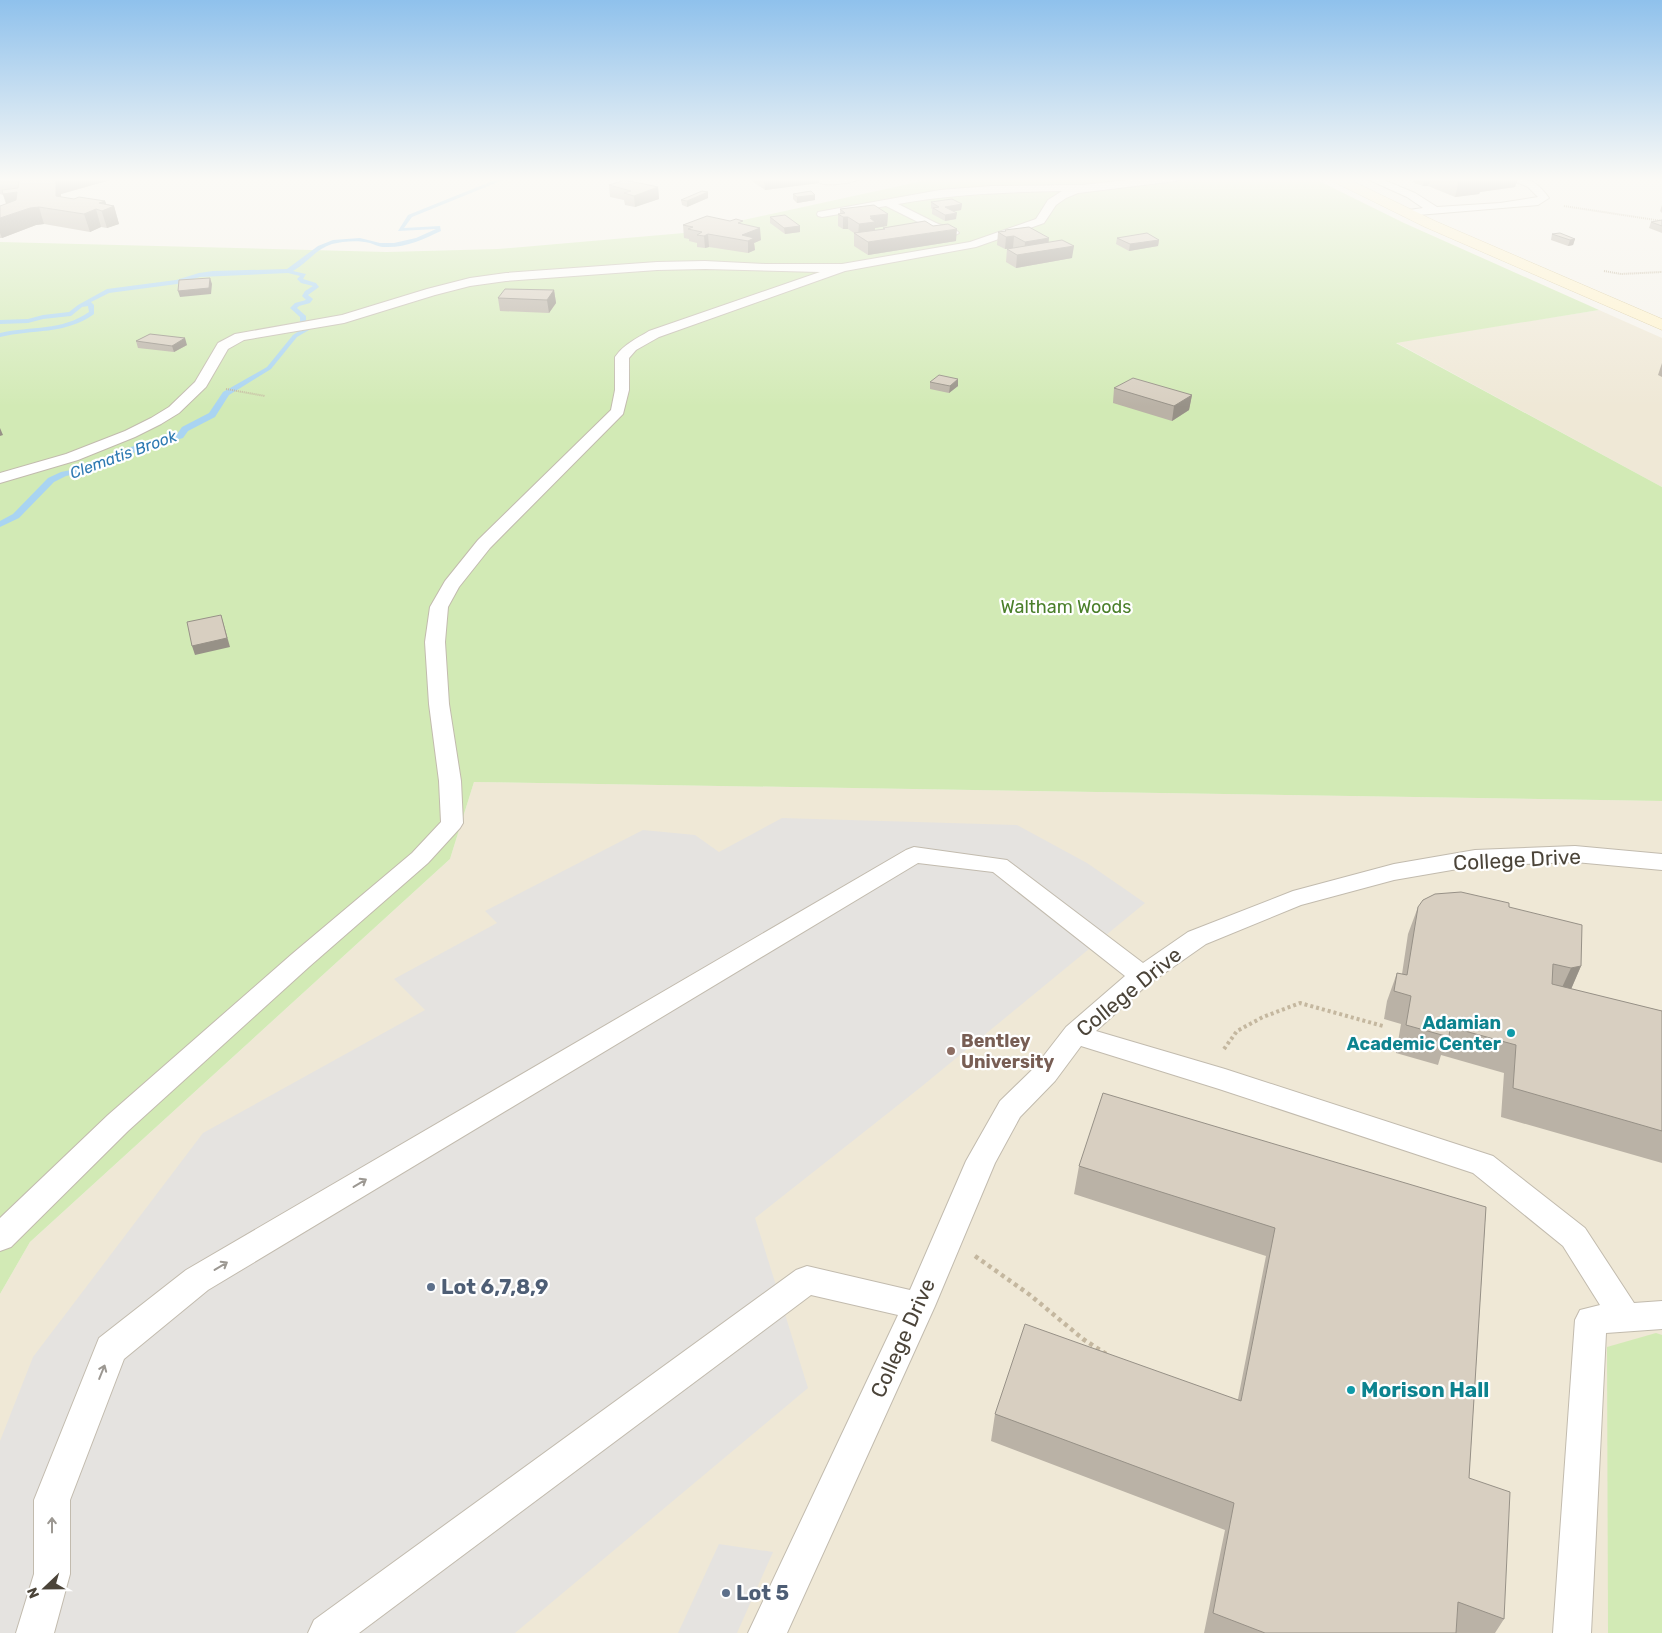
<svg xmlns="http://www.w3.org/2000/svg" width="1662" height="1633" font-family="Rubik,sans-serif">
	<style>
		.education { fill: #efe8d6 }
		.green { fill: #d2eab5 }
		.parking { fill: #e5e3e0 }
		.lines { fill: none; stroke-linecap: round; stroke-linejoin: round }
		.stream { fill: #a9d4f2; fill-rule: evenodd }
		.service-casing { stroke: #c2bbae; stroke-width: 2 }
		.secondary-casing { stroke: #d6c79b; stroke-width: 1 }
		.path-far2 { stroke: #c4b79f; stroke-width: 2; stroke-dasharray: 1 1; stroke-linecap: butt }
		.path-far1 { stroke: #c4b79f; stroke-width: 4; stroke-dasharray: 3 3; stroke-linecap: butt }
		.path { stroke: #c4b79f; stroke-width: 4.5; stroke-dasharray: 4 4; stroke-linecap: butt }
		.service { fill: #fff; fill-rule: evenodd }
		.secondary { fill: #fff3cd; fill-rule: evenodd }
		.wall { fill: #bab2a6 }
		.shaded-wall { fill: #979187 }
		.building { fill: #d8cfc1; stroke: #979187 }
		.oneway { stroke: #9c9892 }
		.culture-dot { fill: #0f9aa8; stroke: #fff; stroke-width: 2 }
		.education-dot { fill: #8d6e63; stroke: #fff; stroke-width: 2 }
		.service-dot { fill: #5c6f8a; stroke: #fff; stroke-width: 2 }
		.labels { text-anchor: middle; stroke-width: 4.5; stroke-linejoin: round; paint-order: stroke }
		.far-water-label { font-size: 16px; font-style: italic; fill: #2e7ab2; stroke: #fff }
		.park-label { font-size: 18px; fill: #4a7f2a; stroke: #fff }
		.culture-label { font-size: 18px; font-weight: bold; fill: #0d838f; stroke: #fff; text-anchor: end }
		.education-label { font-size: 18px; font-weight: bold; fill: #785e54; stroke: #fff; text-anchor: start }
		.near-street-label { font-size: 21px; fill: #4b4439; stroke: #fff }
		.near-service-label { font-size: 21px; font-weight: bold; fill: #4e5e75; stroke: #fff; text-anchor: start }
		.near-culture-label { font-size: 21px; font-weight: bold; fill: #0d838f; stroke: #fff; text-anchor: start }
	</style>
	<rect width="100%" height="100%" fill="#f6f3ec"/>
	<!-- education -->
	<g class="education">
		<polygon points="1599,310 1662,338 1662,487 1395,342"/>
		<polygon points="474,782 1662,801 1662,1633 0,1633 0,1294 30,1242 450,859"/>
	</g>
	<!-- green -->
	<g class="green">
		<polygon points="936,178 1313,178 1404,223 1599,310 1396,343 1662,487 1662,801 474,782 450,859 30,1242 0,1294 0,242 387,252 498,249 684,233"/>
		<polygon points="1656,1333 1662,1335 1662,1633 1608,1633 1607,1347"/>
	</g>
	<!-- parking -->
	<g class="parking">
		<polygon points="782,818 1017,825 1087,863 1145,903 921,1087 755,1218 808,1388 515,1633 0,1633 0,1441 33,1357 203,1133 425,1010 394,979 497,923 485,911 643,830 695,835 719,852"/>
		<polygon points="719,1544 773,1552 737,1633 678,1633"/>
	</g>
	<g class="lines">
		<!-- stream -->
		<path class="stream" d="M500 178H508L412 217 404 228 440 226 441 231C424 239 405 248 385 247 379 247 376 245 370 243 359 240 343 241 332 244 316 249 307 263 293 271L306 274 303 279 316 283 319 287 308 295 313 299 310 303 299 306 297 308 306 316V324L309 330 297 337 271 369 229 395 215 417 188 431 183 438 137 451 121 461 99 469 66 476 54 482 19 518 0 527V521L13 514 48 478 61 472 94 465 115 457 131 447 177 434 182 427 209 413 223 392 267 367 293 335 302 329 300 324V317L290 308 295 303 306 300 302 296 305 291 313 286 301 283 297 279 300 276 288 273 200 277 177 284 109 293 91 302 94 305V314C65 335 33 329 0 337V333C31 326 62 331 89 312L88 306 82 307 71 316 43 319 28 323 0 324V320L28 319 43 315 69 312 78 305 107 289 176 280 199 273 213 271 287 269 318 246 333 240 360 238 380 243H394L416 238 436 229 398 231 408 215Z"/>
		<defs>
			<g id="service">
				<path d="M861 178C855 183 824 187 819 182L820 180Z"/>
				<path d="M1147 178H1181L1176 181 1078 193 1066 198 1056 205 1044 223 976 247 845 271 659 337 636 350 629 358V390L623 414 490 548 459 587 448 607 445 642 449 704 461 781 463 823 460 828 428 863 310 966 128 1131 11 1247 0 1251V1218L108 1115 292 954 412 853 441 822 439 781 429 704 425 642 430 607 445 581 478 540 611 410 615 390V357C624 344 636 339 649 331L820 272 705 269 657 270 506 281 470 286 435 295 344 323 244 340 228 349 206 387 179 413 161 424 135 437 78 460 0 483V473L66 454 125 431 151 418 169 407 195 382 218 343 235 334 342 315 427 289 470 278 506 273 657 262 705 261 765 264H842L970 242 1036 219 1048 200 1062 191C1007 192 953 194 898 204L936 223 957 231 959 233 953 236 928 227 886 206 822 217 818 216 817 214 818 212 940 190 992 186 1083 185Z"/>
				<path d="M1365 178H1379L1415 193 1437 207 1500 203 1538 197 1528 187 1508 178C1529 178 1537 181 1549 198L1538 205 1406 216 1402 215 1401 213 1402 211 1423 208 1407 197Z"/>
				<polygon points="1575,846 1662,854 1662,870 1575,862 1475,866 1394,880 1301,905 1206,944 1146,986 1096,1031 1225,1069 1493,1156 1585,1228 1634,1303 1662,1301 1662,1329 1606,1333 1591,1633 1553,1633 1575,1320 1580,1310 1600,1305 1563,1246 1473,1173 1219,1089 1081,1046 1055,1081 1020,1117 995,1163 935,1306 787,1633 748,1633 898,1315 811,1295 359,1633 308,1633 314,1620 796,1270 807,1266 910,1290 966,1161 1000,1101 1035,1067 1066,1027 1125,976 993,872 918,863 208,1290 124,1359 70,1500 70,1574 54,1633 16,1633 34,1574 34,1500 99,1338 186,1270 906,850 914,847 1007,860 1143,963 1188,932 1293,891 1394,864 1475,850"/>
			</g>
			<polygon id="secondary" points="1330,178 1346,178 1435,221 1662,319 1662,330 1425,227 1332,181"/>
		</defs>
		<!-- service casing -->
		<use href="#service" class="service-casing"/>
		<!-- secondary casing -->
		<use href="#secondary" class="secondary-casing"/>
		<!-- path-far2 -->
		<g class="path-far2">
			<polyline points="1564,206 1662,221"/>
			<polyline points="1604,271 1621,274 1662,272"/>
			<polyline points="226,389 265,396"/>
		</g>
		<!-- path-far1 -->
		<polyline class="path-far1" points="1224,1049 1237,1031 1263,1017 1300,1003 1383,1026"/>
		<!-- path -->
		<polyline class="path" points="975,1256 1030,1295 1083,1339 1106,1354"/>
		<!-- service -->
		<use href="#service" class="service"/>
		<!-- secondary -->
		<use href="#secondary" class="secondary"/>
	</g>
	<!-- wall -->
	<g class="wall">
		<polygon points="0,178 110,180 61,194 61,197 74,199 105,201 106,204 114,206 119,224 107,228 101,227 90,232 44,224 36,225 2,238 0,238 0,206 6,204 3,195 0,194"/>
		<polygon points="752,178 819,178 819,183 765,190 753,182"/>
		<polygon points="1409,178 1518,178 1515,187 1480,192 1479,194 1455,197 1428,186 1423,186 1412,182 1413,180"/>
		<polygon points="609,185 658,187 659,199 635,207 625,205 624,200 610,197"/>
		<polygon points="793,194 815,195 815,200 797,203 793,199"/>
		<polygon points="708,198 687,207 682,205 681,200"/>
		<polygon points="931,202 962,204 961,210 953,211 956,219 945,221 932,214 932,209 931,208"/>
		<polygon points="1662,205 1662,213 1660,211"/>
		<polygon points="840,209 888,214 887,226 875,228 875,230 883,229 883,228 956,241 868,255 854,246 854,233 848,229 843,229 838,226 838,214 840,214"/>
		<polygon points="770,217 800,226 800,232 785,234 770,223"/>
		<polygon points="1662,220 1662,233 1649,228 1651,222"/>
		<polygon points="730,221 743,224 761,240 754,243 755,250 748,253 709,247 705,248 697,247 697,243 689,241 689,239 684,238 683,225"/>
		<polygon points="1005,230 1049,242 1072,258 1016,268 1006,262 1007,249 1013,248 1005,249 997,245 998,232 1005,231"/>
		<polygon points="1552,234 1575,239 1573,245 1568,246 1551,240"/>
		<polygon points="1117,238 1159,240 1158,246 1129,251 1116,244"/>
		<polygon points="554,290 556,303 549,313 500,311 498,298"/>
		<polygon points="136,341 187,345 174,352 138,348"/>
		<polygon points="1662,363 1662,377 1658,375"/>
		<polygon points="958,379 958,386 949,393 930,389 930,382"/>
		<polygon points="1114,388 1192,395 1189,410 1172,421 1113,403"/>
		<polygon points="1418,907 1509,907 1581,966 1571,989 1662,1011 1662,1163 1501,1117 1504,1073 1441,1055 1438,1065 1396,1053 1401,1024 1384,1019 1387,1001 1397,973 1402,974 1408,934"/>
		<polygon points="1079,1166 1486,1207 1469,1478 1504,1619 1495,1633 1204,1633 1225,1530 991,1441 995,1414 1238,1399 1266,1256 1074,1194"/>
	</g>
	<!-- shaded-wall -->
	<g class="shaded-wall">
		<polygon points="56,178 109,178 110,180 61,194 61,210 56,196"/>
		<polygon points="770,178 819,178 819,183 765,190 764,179"/>
		<polygon points="1425,178 1430,178 1428,186 1423,186"/>
		<polygon points="1477,178 1518,178 1515,187 1480,192 1479,194 1455,197 1459,180"/>
		<polygon points="658,187 659,199 635,207 634,196"/>
		<polygon points="17,192 23,209 9,211 3,194"/>
		<polygon points="708,192 708,198 687,207 687,201"/>
		<polygon points="815,195 815,200 797,203 797,197"/>
		<polygon points="105,201 108,208 114,206 119,224 107,228 99,203"/>
		<polygon points="962,204 961,210 945,213 945,207"/>
		<polygon points="39,207 44,224 36,225 2,238 0,233 0,218 30,208"/>
		<polygon points="96,209 101,227 90,232 84,214"/>
		<polygon points="957,213 956,219 945,221 945,215"/>
		<polygon points="888,214 887,226 875,228 875,234 858,236 859,224 870,216"/>
		<rect x="843" y="217" width="5" height="12"/>
		<polygon points="800,226 800,232 785,234 784,228"/>
		<polygon points="760,228 761,240 754,243 755,250 748,253 748,241 742,235"/>
		<polygon points="957,229 956,241 868,255 868,242"/>
		<polygon points="708,234 709,247 705,248 704,236"/>
		<polygon points="1014,236 1013,248 1005,249 1006,237"/>
		<polygon points="1049,238 1048,250 1074,246 1072,258 1016,268 1017,255 1024,254 1025,242"/>
		<polygon points="1575,239 1573,245 1568,246 1570,240"/>
		<polygon points="1159,240 1158,246 1129,251 1130,244"/>
		<polygon points="210,278 212,284 211,294 180,297 178,291"/>
		<polygon points="554,290 556,303 549,313 547,300"/>
		<polygon points="185,338 187,345 174,352 172,346"/>
		<polygon points="958,379 958,386 949,393 950,386"/>
		<polygon points="1192,395 1189,410 1172,421 1174,406"/>
		<polygon points="0,428 3,435 0,436"/>
		<polygon points="221,615 230,647 195,655 192,646"/>
		<polygon points="1581,966 1569,994 1558,996 1571,968"/>
	</g>
	<!-- building -->
	<g class="building">
		<polygon points="0,178 56,178 56,196 74,199 79,197 105,201 99,203 114,206 102,211 96,209 84,214 39,207 30,208 0,218 0,206 16,200 17,192 3,194 2,190 18,188 19,181"/>
		<polygon points="1454,178 1477,178 1459,180"/>
		<polygon points="625,180 658,187 634,196 624,193 631,191 609,185"/>
		<polygon points="702,191 708,192 687,201 681,200"/>
		<polygon points="811,191 815,195 797,197 793,194"/>
		<polygon points="952,199 962,204 945,207 957,213 945,215 933,208 939,207 931,202"/>
		<polygon points="874,205 888,214 870,216 872,218 870,218 875,222 859,224 848,217 843,217 838,214 845,213 840,209"/>
		<polygon points="785,215 800,226 784,228 770,217"/>
		<polygon points="707,216 730,221 736,219 743,221 738,223 760,228 742,235 754,238 748,241 708,234 704,236 697,235 702,232 688,229 693,227 683,225"/>
		<polygon points="1662,220 1662,226 1651,222"/>
		<polygon points="925,221 933,226 948,224 957,229 868,242 854,233 885,229 883,228"/>
		<polygon points="1029,227 1049,238 1025,242 1014,236 1006,237 998,232 1006,231 1005,230"/>
		<polygon points="1147,233 1159,240 1130,244 1117,238"/>
		<polygon points="1560,233 1575,239 1570,240 1552,234"/>
		<polygon points="1062,240 1074,246 1017,255 1007,249"/>
		<polygon points="210,278 209,288 178,291 179,280"/>
		<polygon points="505,289 554,290 547,300 498,298"/>
		<polygon points="150,334 185,338 172,346 136,341"/>
		<polygon points="939,375 958,379 950,386 930,382"/>
		<polygon points="1133,378 1192,395 1174,406 1114,388"/>
		<polygon points="221,615 227,638 192,646 187,622"/>
		<polygon points="1461,892 1509,903 1509,907 1582,925 1581,966 1571,968 1553,964 1552,984 1662,1011 1662,1131 1513,1088 1516,1045 1450,1027 1449,1037 1406,1025 1411,996 1394,991 1397,973 1407,975 1418,907 1423,900 1435,894"/>
		<polygon points="1103,1093 1486,1207 1469,1478 1510,1492 1504,1619 1458,1602 1456,1633 1265,1633 1213,1613 1234,1503 995,1414 1025,1324 1241,1401 1275,1228 1079,1166"/>
	</g>
	<!-- one-way arrows -->
	<defs><path id="oneway-shaft" d="M-6 0H5M1.5-3L5.5 0L1.5 3" fill="none" stroke-width="1.6" stroke-linecap="round" stroke-linejoin="round" transform="scale(1.25)"/></defs>
	<g class="oneway">
		<use href="#oneway-shaft" transform="translate(360 1183) rotate(-31)"/>
		<use href="#oneway-shaft" transform="translate(221 1266) rotate(-31)"/>
		<use href="#oneway-shaft" transform="translate(102 1372) rotate(-68)"/>
		<use href="#oneway-shaft" transform="translate(52 1525) rotate(-90)"/>
	</g>
	<!-- sky -->
	<linearGradient id="sky" x2="0" y2="1"><stop stop-color="#8fc1ec"/><stop offset="0.44" stop-color="#fbfaf6"/><stop offset="1" stop-color="#fbfaf6" stop-opacity="0"/></linearGradient>
	<rect width="1662" height="407" fill="url(#sky)"/>
	<!-- markers -->
	<g class="culture-dot">
		<circle cx="1511" cy="1033" r="5"/>
		<circle cx="1351" cy="1390" r="5"/>
	</g>
	<circle class="education-dot" cx="951" cy="1051" r="5"/>
	<g class="service-dot">
		<circle cx="431" cy="1287" r="5"/>
		<circle cx="726" cy="1593" r="5"/>
	</g>
	<g class="labels">
		<!-- far-water labels -->
		<g class="far-water-label">
			<text transform="translate(123 454) rotate(-20)" y="6">Clematis Brook</text>
		</g>
		<!-- park labels -->
		<g class="park-label">
			<text x="1066" y="613">Waltham Woods</text>
		</g>
		<!-- culture labels -->
		<g class="culture-label">
			<text x="1501" y="1029">Adamian<tspan x="1501" dy="21">Academic Center</tspan></text>
		</g>
		<!-- education labels -->
		<g class="education-label">
			<text x="961" y="1047">Bentley<tspan x="961" dy="21">University</tspan></text>
		</g>
		<!-- near-street labels -->
		<g class="near-street-label">
			<text transform="translate(1517 860) rotate(-3)" y="7">College Drive</text>
			<text transform="translate(1129 992) rotate(-39)" y="7">College Drive</text>
			<text transform="translate(903 1338) rotate(-66)" y="7">College Drive</text>
		</g>
		<!-- near-service labels -->
		<g class="near-service-label">
			<text x="441" y="1294">Lot 6,7,8,9</text>
			<text x="736" y="1600">Lot 5</text>
		</g>
		<!-- near-culture labels -->
		<g class="near-culture-label">
			<text x="1361" y="1397">Morison Hall</text>
		</g>
	</g>
	<!-- north arrow -->
	<g transform="translate(45 1588) rotate(248)" stroke="#ffffff" stroke-width="4" paint-order="stroke">
	<path d="M0-4L9 19L0 12L-9 19Z" fill="#4b4439"/>
	<text y="-8" font-size="14" font-weight="bold" text-anchor="middle" fill="#4b4439">N</text>
	</g>
</svg>
